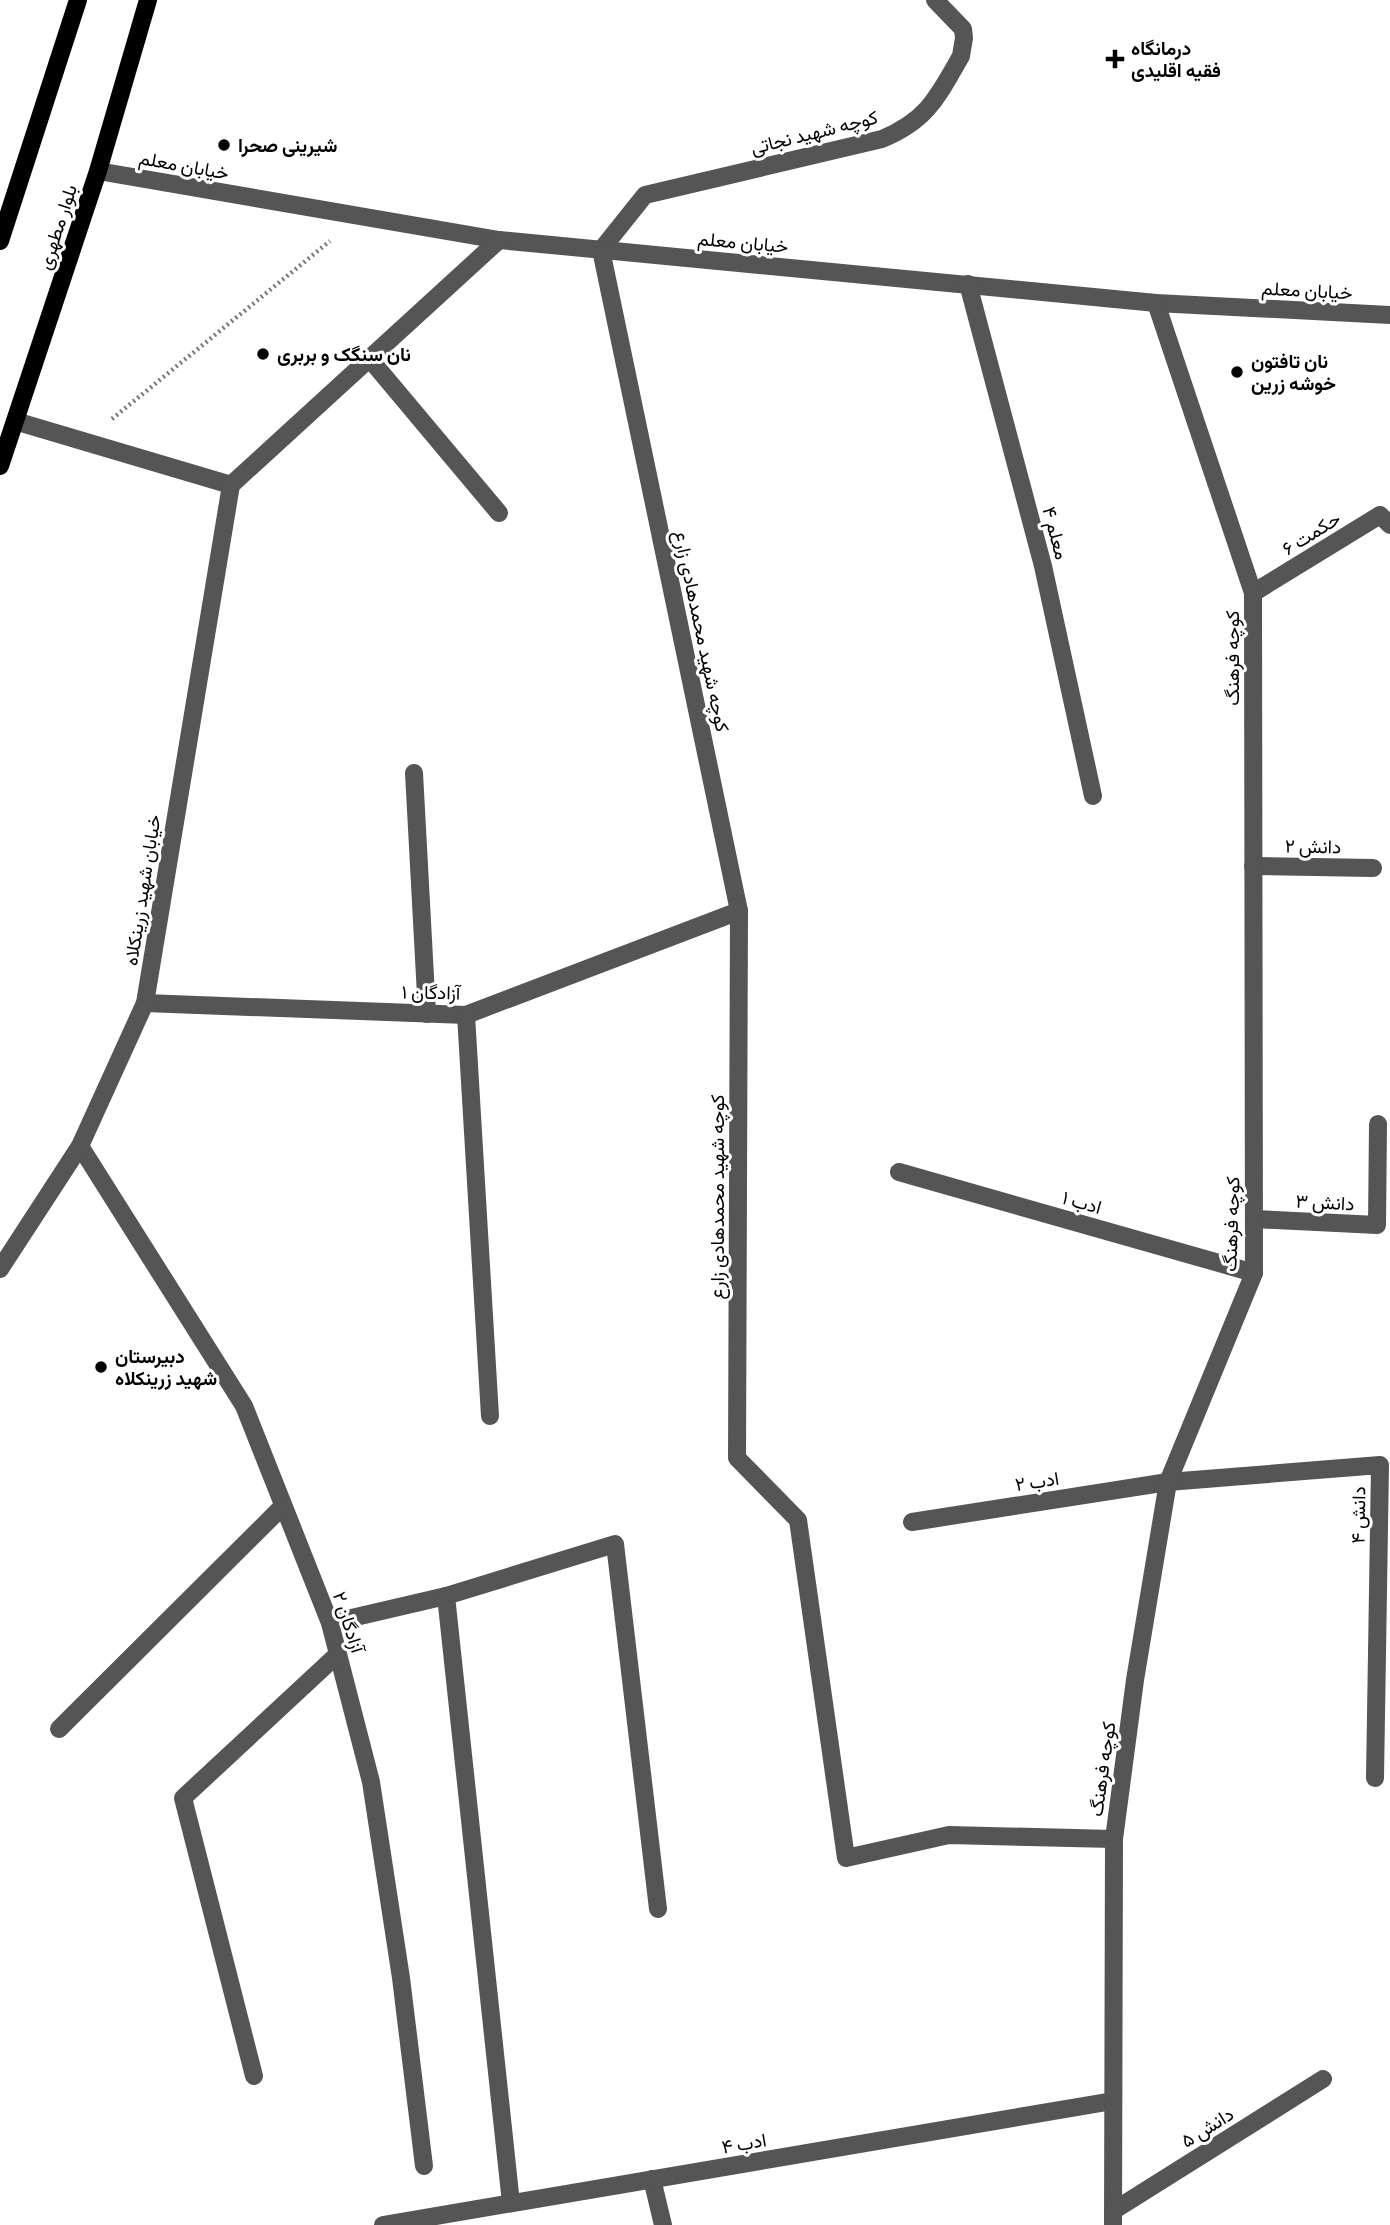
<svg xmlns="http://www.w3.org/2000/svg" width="1390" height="2225" font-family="'PT Sans Narrow',Vazirmatn,sans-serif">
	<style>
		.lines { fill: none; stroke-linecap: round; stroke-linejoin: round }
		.path { stroke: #777; stroke-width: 4.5; stroke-dasharray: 2 3.5; stroke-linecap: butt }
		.minor { stroke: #555; stroke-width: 18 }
		.major { stroke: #000; stroke-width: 18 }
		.poi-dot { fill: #000; stroke: #fff; stroke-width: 2.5 }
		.labels { text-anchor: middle; stroke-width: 6; stroke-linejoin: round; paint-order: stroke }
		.poi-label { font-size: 19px; font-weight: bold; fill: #000; stroke: #fff; text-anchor: start }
		.street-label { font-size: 19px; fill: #000; stroke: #fff }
	</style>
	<rect width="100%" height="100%" fill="#fff"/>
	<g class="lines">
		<!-- path -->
		<polyline class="path" points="112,419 330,241"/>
		<!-- minor -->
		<g class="minor">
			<path d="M935 0 963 29 964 38 961 56C938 96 928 120 882 139L645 195 601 250 739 911 737 1458 798 1520 846 1858 949 1835 1114 1839"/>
			<polyline points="98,171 499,240 1156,303 1390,315"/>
			<polyline points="968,284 1043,566 1093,796"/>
			<polyline points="369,358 499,513"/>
			<polyline points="15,421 231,485"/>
			<polyline points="1253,593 1380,515 1390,525"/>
			<polyline points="414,773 427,1014"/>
			<polyline points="1253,866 1373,868"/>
			<polyline points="145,1003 466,1015 739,911"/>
			<polyline points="466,1015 490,1416"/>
			<polyline points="80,1146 244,1406 330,1623 371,1782 401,1978 424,2166"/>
			<polyline points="899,1172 1254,1273"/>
			<polyline points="1254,1219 1377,1225 1378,1124"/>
			<polyline points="0,1269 80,1146 145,1003 231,485 499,240"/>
			<polyline points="912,1522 1168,1482 1380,1465 1375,1778"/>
			<polyline points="330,1623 446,1596"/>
			<polyline points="59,1729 283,1506"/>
			<polyline points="254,2076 183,1798 338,1654"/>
			<polyline points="652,2179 663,2225"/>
			<polyline points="511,2203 446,1596 615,1544 658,1909"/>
			<polyline points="1113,2211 1323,2079"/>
			<polyline points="383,2225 1113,2101"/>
			<polyline points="1113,2225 1114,1839 1135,1680 1168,1482 1254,1273 1253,593 1156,303"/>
		</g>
		<!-- major -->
		<g class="major">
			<polyline points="0,241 78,0"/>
			<polyline points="0,466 98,171 148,0"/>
		</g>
	</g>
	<!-- markers -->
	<g class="poi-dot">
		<path d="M1111.5 48.5h7v7h7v7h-7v7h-7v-7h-7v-7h7z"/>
		<circle cx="224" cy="145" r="7"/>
		<circle cx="263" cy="354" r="7"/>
		<circle cx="1237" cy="372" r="7"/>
		<circle cx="101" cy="1367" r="7"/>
	</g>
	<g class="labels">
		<!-- poi labels -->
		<g class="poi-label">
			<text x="1131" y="55">درمانگاه<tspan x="1131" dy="22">فقیه اقلیدی</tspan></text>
			<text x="238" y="152">شیرینی صحرا</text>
			<text x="277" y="361">نان سنگک و بربری</text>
			<text x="1251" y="368">نان تافتون<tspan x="1251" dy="22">خوشه زرین</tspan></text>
			<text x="115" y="1363">دبیرستان<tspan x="115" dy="22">شهید زرینکلاه</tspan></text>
		</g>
		<!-- street labels -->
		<g class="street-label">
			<text transform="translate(814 132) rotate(-14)" y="7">کوچه شهید نجاتی</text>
			<text transform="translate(184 165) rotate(10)" y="7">خیابان معلم</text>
			<text transform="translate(57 227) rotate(-72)" y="7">بلوار مطهری</text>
			<text transform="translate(743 242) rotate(5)" y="7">خیابان معلم</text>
			<text transform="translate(1307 290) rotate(3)" y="7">خیابان معلم</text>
			<text transform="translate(1056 533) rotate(75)" y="7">معلم ۴</text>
			<text transform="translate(1311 533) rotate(-32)" y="7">حکمت ۶</text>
			<text transform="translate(702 631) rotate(78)" y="7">کوچه شهید محمدهادی زارع</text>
			<text transform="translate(1232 658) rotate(-90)" y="7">کوچه فرهنگ</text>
			<text transform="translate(1313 846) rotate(1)" y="7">دانش ۲</text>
			<text transform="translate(142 890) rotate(-81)" y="7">خیابان شهید زرینکلاه</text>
			<text transform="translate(431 992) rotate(1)" y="7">آزادگان ۱</text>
			<text transform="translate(717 1197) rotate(-90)" y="7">کوچه شهید محمدهادی زارع</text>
			<text transform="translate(1082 1202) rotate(16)" y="7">ادب ۱</text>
			<text transform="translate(1325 1202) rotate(3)" y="7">دانش ۳</text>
			<text transform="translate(1231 1224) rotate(-88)" y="7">کوچه فرهنگ</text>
			<text transform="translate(1037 1481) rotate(-9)" y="7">ادب ۲</text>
			<text transform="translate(1358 1515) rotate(-89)" y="7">دانش ۴</text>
			<text transform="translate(349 1622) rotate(72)" y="7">آزادگان ۲</text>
			<text transform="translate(1102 1769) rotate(-82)" y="7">کوچه فرهنگ</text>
			<text transform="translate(1207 2127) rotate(-32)" y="7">دانش ۵</text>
			<text transform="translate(744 2143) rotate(-10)" y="7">ادب ۴</text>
		</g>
	</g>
</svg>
